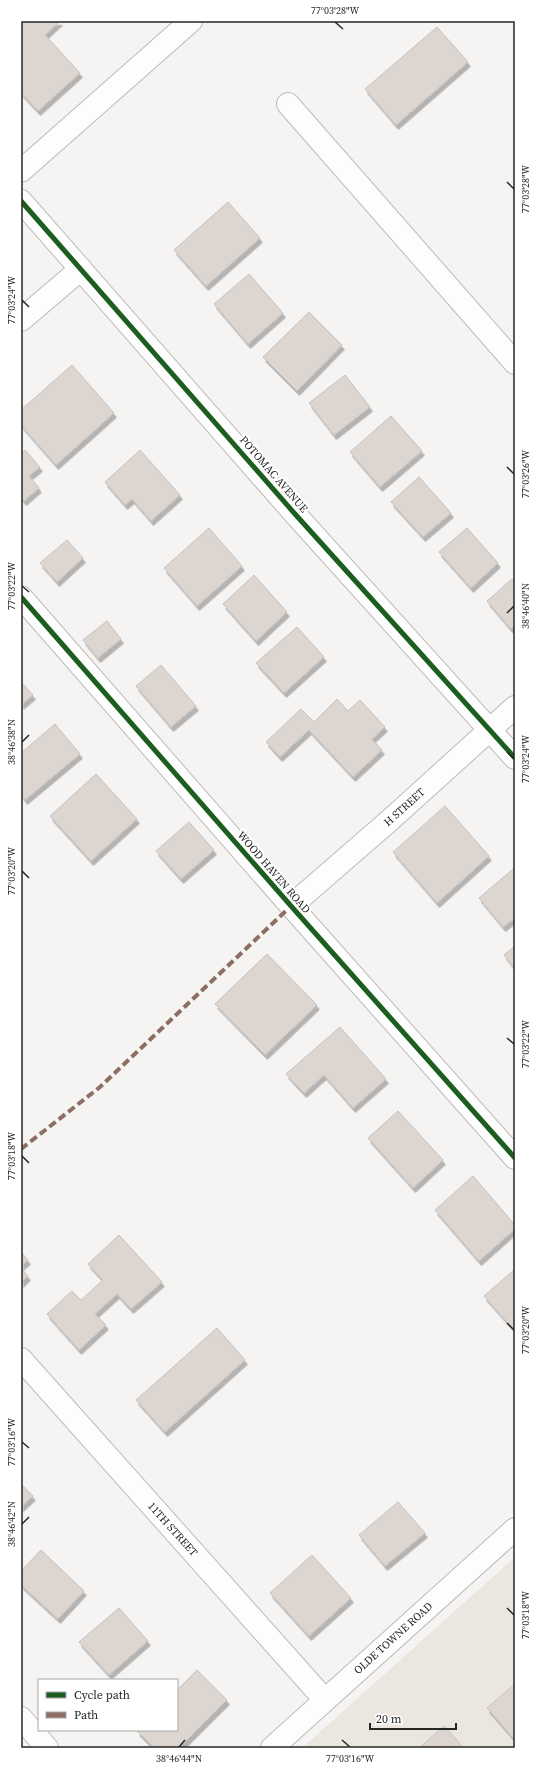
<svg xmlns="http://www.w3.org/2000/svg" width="536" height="1769" font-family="'Source Serif 4',serif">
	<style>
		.built { fill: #ebe7e0 }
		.building { fill: #ddd6d0; stroke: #c4c2c1; filter: url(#shadow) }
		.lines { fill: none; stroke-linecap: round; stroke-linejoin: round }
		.minor-casing { stroke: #bdbbba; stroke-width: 24 }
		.minor { stroke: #fefdfd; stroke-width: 22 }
		.quiet { stroke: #8d6e63; stroke-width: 4; stroke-dasharray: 8 4; stroke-linecap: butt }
		.cycleway-casing { stroke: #fff; stroke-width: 8 }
		.cycleway { stroke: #1b5e20; stroke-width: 5 }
		.ticks { fill: none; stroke: #262624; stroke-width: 1.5 }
		.labels { text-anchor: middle; stroke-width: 4; stroke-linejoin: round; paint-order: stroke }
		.street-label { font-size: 11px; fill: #262624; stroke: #fff }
		.neatline { fill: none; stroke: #262624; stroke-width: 1.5 }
		.ticks-label { font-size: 10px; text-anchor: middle; fill: #262624 }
	</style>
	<defs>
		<filter id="shadow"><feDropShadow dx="2.5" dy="4.5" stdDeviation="0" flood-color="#0004"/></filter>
	</defs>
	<rect width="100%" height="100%" fill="#f6f4f2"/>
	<!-- built -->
	<polygon class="built" points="515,1557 515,1748 302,1748"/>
	<!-- building -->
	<g class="building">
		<polygon points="21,21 60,21 45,35 80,73 38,111 21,93"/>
		<polygon points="437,27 468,62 396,125 365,89"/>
		<polygon points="228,202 260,238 206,286 174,250"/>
		<polygon points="249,274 283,313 248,344 214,304"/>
		<polygon points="309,312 342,345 297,391 263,357"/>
		<polygon points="72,365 114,413 56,465 21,425 21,410"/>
		<polygon points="345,375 370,407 334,435 309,403"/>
		<polygon points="391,416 422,451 380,487 350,452"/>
		<polygon points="25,450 40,467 29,476 39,488 24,501 21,498 21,454"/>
		<polygon points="140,450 180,495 151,521 132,499 125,505 105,482"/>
		<polygon points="419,477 451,513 423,537 391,502"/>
		<polygon points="209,528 242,566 197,606 164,568"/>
		<polygon points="467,528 498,563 471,588 439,552"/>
		<polygon points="67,540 83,558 57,582 40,563"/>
		<polygon points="254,575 287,612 256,641 223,604"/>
		<polygon points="512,579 515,583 515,625 511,629 487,601"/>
		<polygon points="107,621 121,639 98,658 83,640"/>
		<polygon points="297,627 324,657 284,693 256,663"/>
		<polygon points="161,665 196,706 171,727 136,686"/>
		<polygon points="21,682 33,695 21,705"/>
		<polygon points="337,699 348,711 360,700 385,727 372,739 382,750 353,777 309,730 280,757 266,742 301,709 314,722"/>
		<polygon points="55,724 80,754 25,800 21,795 21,753"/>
		<polygon points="96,774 137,819 91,861 50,816"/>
		<polygon points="445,806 489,856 437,903 393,852"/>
		<polygon points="189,822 214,850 181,879 156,851"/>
		<polygon points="513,869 515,871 515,918 503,927 479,898"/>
		<polygon points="515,946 515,969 504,955"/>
		<polygon points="267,954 317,1005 265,1055 215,1004"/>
		<polygon points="340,1027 386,1079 353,1108 324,1075 304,1093 286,1074"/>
		<polygon points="398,1111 443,1160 413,1188 368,1138"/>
		<polygon points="473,1176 515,1225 515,1229 479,1261 435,1210"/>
		<polygon points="119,1235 162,1282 131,1309 117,1294 95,1314 106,1325 79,1350 47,1314 72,1291 81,1300 103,1280 88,1264"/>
		<polygon points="21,1252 28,1260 21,1266"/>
		<polygon points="21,1268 28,1276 21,1283"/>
		<polygon points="515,1269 515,1331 484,1296"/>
		<polygon points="217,1328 245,1360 165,1432 136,1400"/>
		<polygon points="21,1484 33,1496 21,1507"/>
		<polygon points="398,1502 425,1533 385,1566 359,1535"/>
		<polygon points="41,1550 84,1591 58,1619 21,1585 21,1571"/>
		<polygon points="312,1555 351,1598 309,1636 270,1593"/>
		<polygon points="119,1608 148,1641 109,1675 79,1642"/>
		<polygon points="197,1670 227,1700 179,1748 154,1748 137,1731 177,1730 177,1690"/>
		<polygon points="515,1684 515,1740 487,1708"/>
		<polygon points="444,1726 464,1748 419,1748"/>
	</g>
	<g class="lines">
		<defs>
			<g id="minor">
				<polyline points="288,104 515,363"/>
				<polyline points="21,171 191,21"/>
				<polyline points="21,201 295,514 515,758"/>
				<polyline points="21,320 81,269"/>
				<polyline points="21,597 291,906 515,1158"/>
				<polyline points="291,906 389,821 515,707"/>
				<polyline points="21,1359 325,1700"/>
				<polyline points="21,1718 47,1748"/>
				<polyline points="272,1748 515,1529"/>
			</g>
		</defs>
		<!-- minor casing -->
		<use href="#minor" class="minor-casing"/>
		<!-- minor -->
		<use href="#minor" class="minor"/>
		<!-- quiet -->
		<polyline class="quiet" points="21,1149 100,1087 291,906"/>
		<defs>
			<g id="cycleway">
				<polyline points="21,201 295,514 515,758"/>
				<polyline points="21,597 291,906 515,1158"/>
			</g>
		</defs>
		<!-- cycleway casing -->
		<use href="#cycleway" class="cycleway-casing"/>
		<!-- cycleway -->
		<use href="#cycleway" class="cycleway"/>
	</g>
	<!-- ticks -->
	<path class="ticks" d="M335 22 343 29M507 182 514 189M22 300 29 307M507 467 514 474M22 586 29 592M507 613 514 606M22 742 29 735M507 752 514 759M22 871 29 878M507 1038 514 1044M22 1156 29 1163M507 1323 514 1330M22 1442 29 1448M22 1524 29 1517M507 1608 514 1615M342 1740 350 1747M179 1747 185 1740"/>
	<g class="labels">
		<!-- street labels -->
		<g class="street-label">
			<text transform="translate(274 474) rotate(49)" y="4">POTOMAC AVENUE</text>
			<text transform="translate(404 807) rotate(-42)" y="4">H STREET</text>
			<text transform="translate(274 872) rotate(49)" y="4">WOOD HAVEN ROAD</text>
			<text transform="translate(173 1529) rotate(48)" y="4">11TH STREET</text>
			<text transform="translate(393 1638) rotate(-42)" y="4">OLDE TOWNE ROAD</text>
		</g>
	</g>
	<!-- border -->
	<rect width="536" height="1769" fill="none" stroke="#ffffff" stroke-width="44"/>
	<!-- legend -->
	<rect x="38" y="1679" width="140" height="52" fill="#ffffff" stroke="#a8a8a7"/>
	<rect x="46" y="1692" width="20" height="6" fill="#1b5e20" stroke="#a8a8a7"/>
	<text x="74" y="1699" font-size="12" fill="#262624">Cycle path</text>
	<rect x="46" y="1712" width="20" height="6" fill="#8d6e63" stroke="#a8a8a7"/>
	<text x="74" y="1719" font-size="12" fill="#262624">Path</text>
	<!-- scale -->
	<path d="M370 1723v6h86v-6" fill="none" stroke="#262624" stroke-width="2"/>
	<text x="376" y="1723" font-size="12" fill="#262624" stroke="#ffffff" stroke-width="3" paint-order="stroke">20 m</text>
	<rect x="22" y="22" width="492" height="1725" class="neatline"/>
	<g class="ticks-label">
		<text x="335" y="14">77°03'28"W</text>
		<text transform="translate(525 189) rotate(-90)" y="4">77°03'28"W</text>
		<text transform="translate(11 300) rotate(-90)" y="4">77°03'24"W</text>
		<text transform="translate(525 474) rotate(-90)" y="4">77°03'26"W</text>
		<text transform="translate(11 586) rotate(-90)" y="4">77°03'22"W</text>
		<text transform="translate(525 606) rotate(-90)" y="4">38°46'40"N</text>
		<text transform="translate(11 742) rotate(-90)" y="4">38°46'38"N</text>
		<text transform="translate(525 759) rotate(-90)" y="4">77°03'24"W</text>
		<text transform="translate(11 871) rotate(-90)" y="4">77°03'20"W</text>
		<text transform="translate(525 1044) rotate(-90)" y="4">77°03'22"W</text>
		<text transform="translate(11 1156) rotate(-90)" y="4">77°03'18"W</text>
		<text transform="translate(525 1330) rotate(-90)" y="4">77°03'20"W</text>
		<text transform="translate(11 1442) rotate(-90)" y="4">77°03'16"W</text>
		<text transform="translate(11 1524) rotate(-90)" y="4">38°46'42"N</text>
		<text transform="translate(525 1615) rotate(-90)" y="4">77°03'18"W</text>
		<text x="179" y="1762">38°46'44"N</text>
		<text x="350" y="1762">77°03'16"W</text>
	</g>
</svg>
